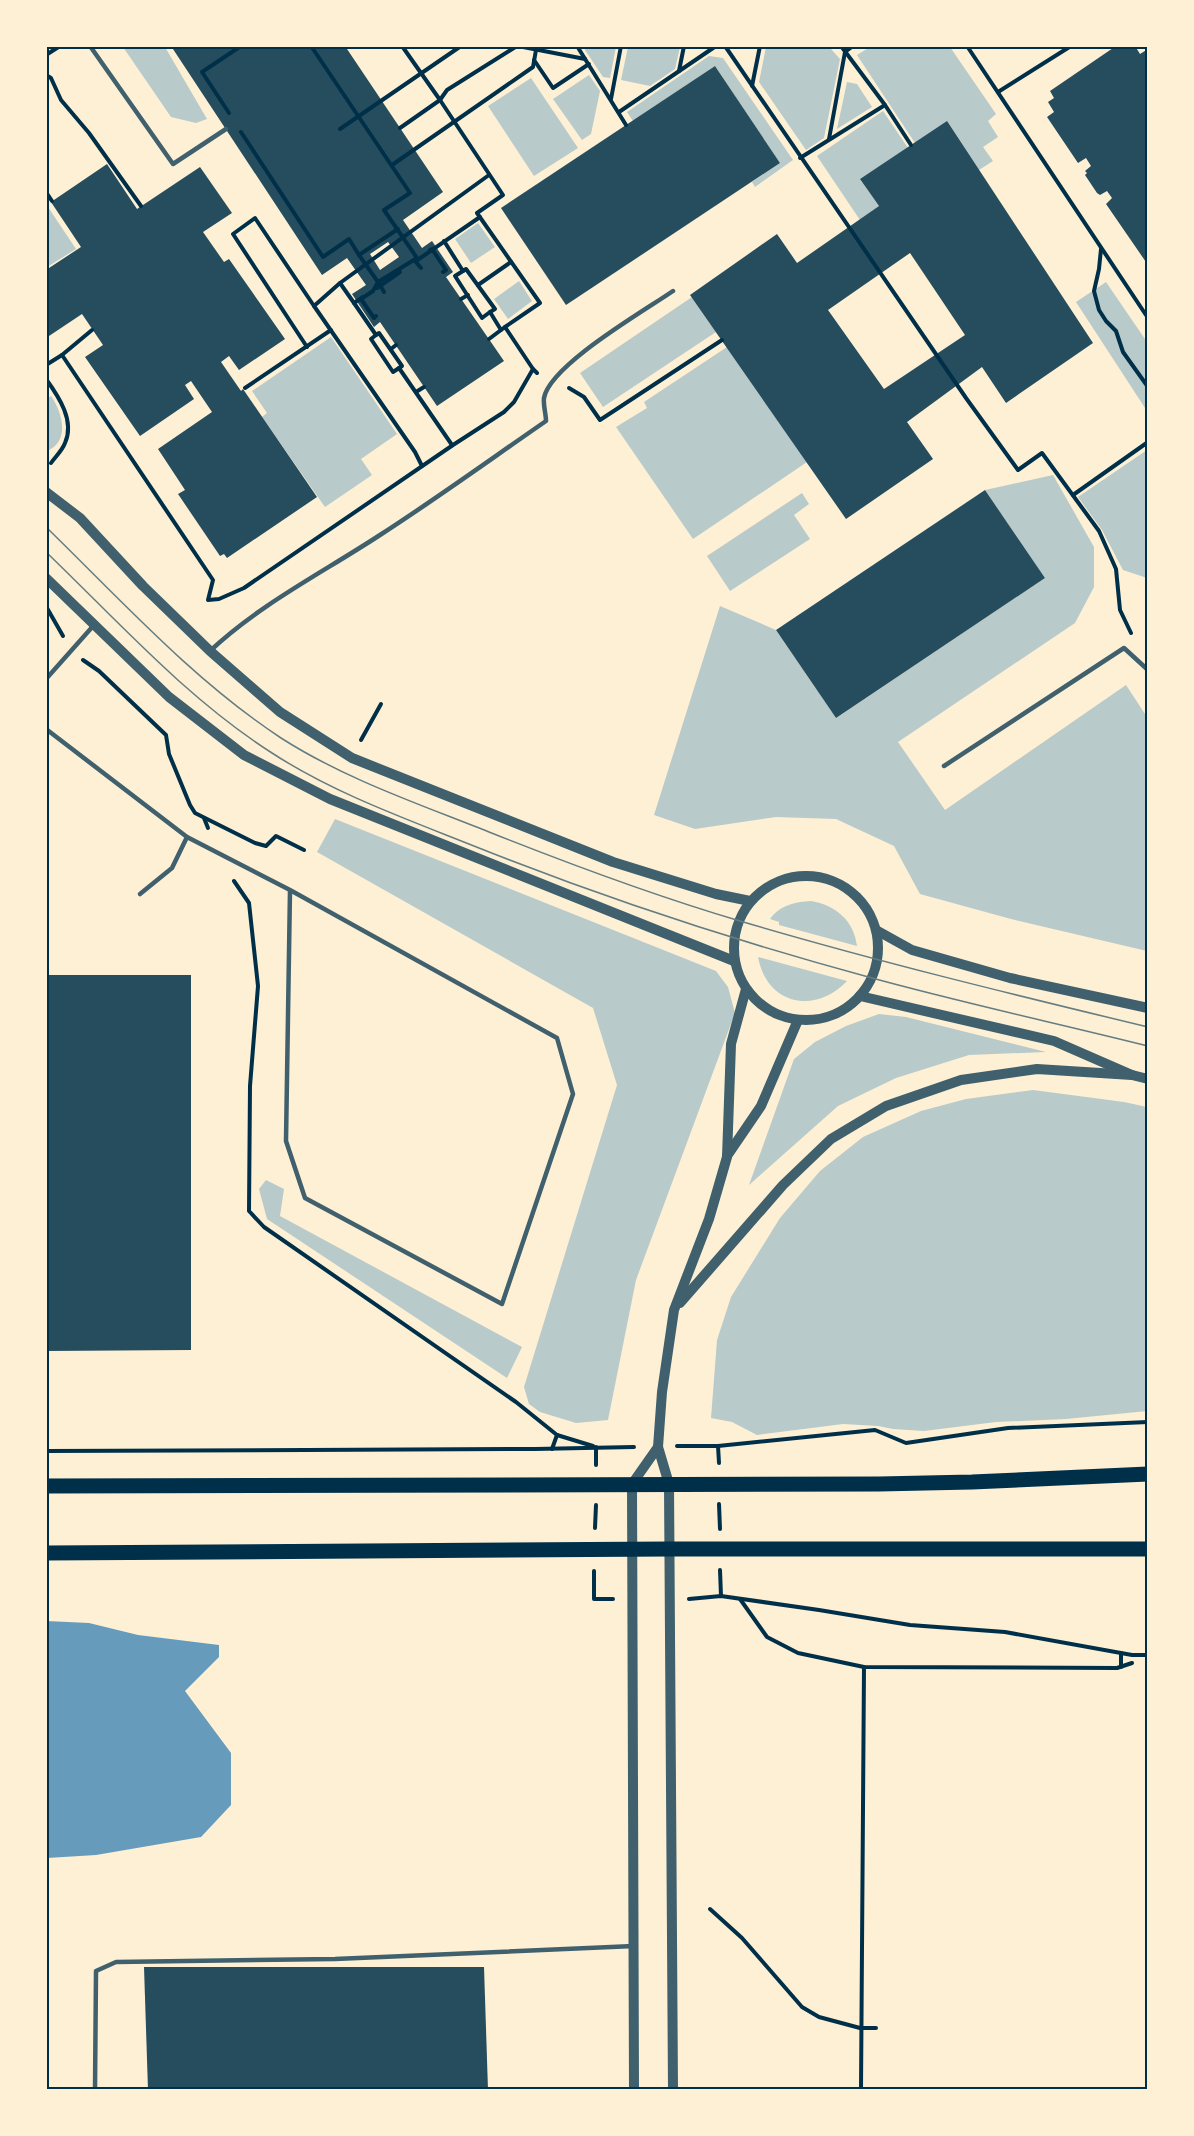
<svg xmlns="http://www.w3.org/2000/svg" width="1194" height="2136" font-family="Mulish,sans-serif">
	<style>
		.green { fill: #b9caca }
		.water { fill: #669bbc }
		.building { fill: #264d5e; fill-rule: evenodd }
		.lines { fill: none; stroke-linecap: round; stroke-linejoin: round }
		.path { stroke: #003049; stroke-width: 4 }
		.service { stroke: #3f606c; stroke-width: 4.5 }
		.tertiary { stroke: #3f606c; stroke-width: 10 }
		.primary { stroke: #003049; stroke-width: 15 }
		.tram { stroke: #657d81; stroke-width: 1.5 }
		.neatline { fill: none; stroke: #003049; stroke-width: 2 }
	</style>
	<rect width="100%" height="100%" fill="#fdf0d5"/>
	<!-- green -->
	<g class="green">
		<polygon points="820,46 831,49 840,59 824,138 806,150 759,82 766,47"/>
		<polygon points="123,47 165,47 207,119 196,123 171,117"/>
		<polygon points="585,47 616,47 610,78 603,77 585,50"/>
		<polygon points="628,47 680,47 675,69 650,86 621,80"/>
		<polygon points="870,47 950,47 996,114 988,121 998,137 983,147 993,161 979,170 915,143 857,55"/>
		<polygon points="709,56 723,58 793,160 755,187 752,182 780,163 715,66 633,121 627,112"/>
		<polygon points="589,75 600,91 591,134 582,140 553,99"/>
		<polygon points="531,78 578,148 534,176 488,106"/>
		<polygon points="847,82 857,84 872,107 837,129"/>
		<polygon points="883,111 908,148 860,179 879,206 860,220 817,156"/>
		<polygon points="46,204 76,249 47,267 46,267"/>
		<polygon points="478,223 495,247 471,263 455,239"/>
		<polygon points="519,281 532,301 508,319 494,299"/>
		<polygon points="1106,282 1147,342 1147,411 1076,302"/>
		<polygon points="692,297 716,332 603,407 580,373"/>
		<polygon points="331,337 397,434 361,459 372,475 325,507 262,417 267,413 252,391"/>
		<polygon points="727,347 807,462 693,539 616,427 647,408 644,402"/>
		<path d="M47 396 48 398 51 396C63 413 70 442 47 451Z"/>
		<polygon points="1147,450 1147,578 1123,570 1102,530 1078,497"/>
		<polygon points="1053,475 1094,547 1094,587 1075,623 898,742 945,810 1126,685 1147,717 1147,951 1011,919 920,894 894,846 836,819 776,817 695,829 654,815 720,606 776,630 836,718 1045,578 985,490"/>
		<polygon points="802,493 809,504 794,515 810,539 730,591 707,556"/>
		<polygon points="335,819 716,971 728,987 735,1013 636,1280 608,1420 576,1423 540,1412 529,1404 524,1387 617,1085 593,1008 317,852"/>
		<path d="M811 901C836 905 854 921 857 946L779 925V922L770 919C780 905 795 902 811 901Z"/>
		<path d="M758 957 847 981C815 1015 767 1005 758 957Z"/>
		<polygon points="879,1014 906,1017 1046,1052 969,1055 896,1078 838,1106 749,1185 794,1059 815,1042 846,1026"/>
		<polygon points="1033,1090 1124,1102 1147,1107 1147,1411 1066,1419 996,1422 924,1431 893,1429 878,1426 843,1424 757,1435 732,1422 711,1418 717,1340 731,1297 780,1218 820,1171 863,1137 921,1111 966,1099"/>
		<polygon points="266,1180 284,1189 280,1216 522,1347 507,1378 267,1219 259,1189"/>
	</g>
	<!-- water -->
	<polygon class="water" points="46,1621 89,1623 138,1635 219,1645 219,1657 185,1691 231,1753 231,1805 201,1837 96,1855 47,1858"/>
	<!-- building -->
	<g class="building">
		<path d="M171 46H345L443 192 403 220 422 248 432 241 453 272 446 277 504 361 437 406 380 322 374 327 352 294 366 285 347 258 322 275ZM388 242 399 257 380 270 370 254Z"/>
		<polygon points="1116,46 1135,46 1140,54 1148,49 1148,265 1106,204 1112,198 1107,191 1100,195 1097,193 1085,175 1087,173 1085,171 1091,166 1086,158 1078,163 1047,117 1054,112 1048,102 1054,98 1050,91"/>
		<polygon points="715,66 780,163 566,305 501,208"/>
		<path d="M947 121 1093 343 1006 403 982 367 907 422 933 459 846 519 690 295 777 234 797 263 879 206 860 179ZM910 253 965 335 884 389 828 310Z"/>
		<polygon points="107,164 137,209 200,167 232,213 203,232 224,262 229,259 285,339 239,370 229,356 221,362 241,391 243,389 317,497 227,558 224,554 220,556 178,494 185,490 158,449 212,412 191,381 185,385 194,399 140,436 85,357 103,345 82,314 46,338 46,270 81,247 51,202"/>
		<polygon points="985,490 1045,578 836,718 776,630"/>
		<polygon points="46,975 191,975 191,1350 46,1351"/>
		<polygon points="144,1967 484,1967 488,2090 148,2090"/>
	</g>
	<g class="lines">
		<!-- path -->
		<g class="path">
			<polyline points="311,46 410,193 384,210 417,258 378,282 373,291 361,299 374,318 376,316"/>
			<polyline points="402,46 440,100 503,195 477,213 540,303 505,327"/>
			<polyline points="518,46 585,59"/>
			<polyline points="577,46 626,125"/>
			<polyline points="725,46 966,398 1018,470 1042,453 1099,531 1116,569 1120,610 1131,633"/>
			<polyline points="841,46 885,105 911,145"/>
			<polyline points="967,46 1148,318"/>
			<polyline points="46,55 60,46"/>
			<polyline points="534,60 553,88 589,64"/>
			<polyline points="679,71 684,46"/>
			<polyline points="46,75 51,78 61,100 89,133 141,206"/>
			<polyline points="752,86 760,46"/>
			<polyline points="998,92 1071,46"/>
			<polyline points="611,99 621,46"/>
			<polyline points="619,112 716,46"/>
			<polyline points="229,113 202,72 241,46"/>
			<polyline points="400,128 440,100 447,90 517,46"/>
			<polyline points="340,129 461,46"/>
			<polyline points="241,132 323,257 349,239 359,255"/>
			<polyline points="829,139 845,52 853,46"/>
			<polyline points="800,158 885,105"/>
			<polyline points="392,165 533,67 536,50"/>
			<polyline points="46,192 52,201"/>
			<polyline points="444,241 463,271 466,269 495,309 490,312 501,330 505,327 533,369"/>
			<polyline points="1101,249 1099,269 1094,291 1099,310 1106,321 1116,331 1123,352 1148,387"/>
			<polyline points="430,250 432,249 446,270 443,272"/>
			<polyline points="415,261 421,268"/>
			<polyline points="416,261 480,217"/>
			<polyline points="463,271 455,276 482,318 490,312"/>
			<polyline points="378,282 359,255 398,229"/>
			<polyline points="340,283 314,306 415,452 422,466"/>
			<polyline points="380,285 384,292"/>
			<polyline points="478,285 511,262"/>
			<polyline points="377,288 400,272"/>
			<polyline points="363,297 354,303 376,335 371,339 393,372 399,368 452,445"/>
			<polyline points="461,299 468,295"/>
			<polyline points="354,303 340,283 489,175"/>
			<polyline points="92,330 62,355 213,580 208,600 219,599 244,588 453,445 504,412 514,402 533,369 537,373"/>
			<polyline points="376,335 379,333 402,366 399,368"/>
			<polyline points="489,339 501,330"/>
			<polyline points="307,347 233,234 255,218 314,306"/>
			<polyline points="391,349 396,345"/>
			<polyline points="46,365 62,355"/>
			<path d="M46 379C59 397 75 421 65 443 62 451 55 457 51 463"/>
			<polyline points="245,388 331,330"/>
			<polyline points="569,388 584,397 600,420 722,340"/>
			<polyline points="416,392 424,387"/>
			<polyline points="1073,495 1148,442"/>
			<polyline points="47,608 63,636"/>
			<polyline points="83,660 99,671 166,735 169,754 190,805 195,813 255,843 266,846 276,836 304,850"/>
			<polyline points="361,740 381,704"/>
			<polyline points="204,818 208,828"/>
			<polyline points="234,881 249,903 258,986 250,1086 249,1211 264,1227 516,1402 557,1435 593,1446"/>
			<polyline points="677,1446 718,1446 875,1430 906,1443 1008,1428 1148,1422"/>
			<polyline points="718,1446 719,1463"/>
			<polyline points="552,1449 557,1435"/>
			<polyline points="46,1451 535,1449 634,1447"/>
			<polyline points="596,1465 596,1447"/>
			<polyline points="719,1504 720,1529"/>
			<polyline points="595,1528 596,1505"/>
			<polyline points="720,1570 721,1596"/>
			<polyline points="594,1571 594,1599 613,1599"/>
			<polyline points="689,1599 721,1596 819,1610 910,1625 1005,1632 1132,1655 1148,1655"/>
			<polyline points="740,1599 767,1637 798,1653 864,1667 1117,1668 1132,1663"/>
			<polyline points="1121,1653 1121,1667"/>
			<polyline points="710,1909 742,1938 802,2007 819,2017 860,2028 876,2028"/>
			<polyline points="861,2090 864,1667"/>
		</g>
		<!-- service -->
		<g class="service">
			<polyline points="90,46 173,164 226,129"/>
			<path d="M210 651C260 604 322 573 380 535 436 499 491 459 546 421 546 414 543 405 544 398 550 365 644 311 673 291"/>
			<polyline points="46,679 94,625"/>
			<polyline points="46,729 187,837 290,890 557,1038 573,1094 502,1304 305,1198 286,1141 290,890"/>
			<polyline points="944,766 1124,648 1148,670"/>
			<polyline points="140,894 172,868 187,837"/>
			<polyline points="1147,1550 1148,1569"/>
			<polyline points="95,2090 96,1971 116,1962 335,1959 634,1946"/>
		</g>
		<!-- tertiary -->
		<g class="tertiary">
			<polyline points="46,492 80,518 143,586 210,651 280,712 352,758 613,862 716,894 750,901"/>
			<polyline points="46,578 169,697 244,755 330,799 734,961"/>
			<circle cx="806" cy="948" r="72"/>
			<polyline points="876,930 912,950 1010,978 1148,1008"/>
			<polyline points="860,996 1054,1041 1132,1075 1148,1079"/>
			<polyline points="727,1156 761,1106 798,1020"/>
			<polyline points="680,1303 783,1185 831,1139 886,1106 961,1080 1037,1069 1132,1075"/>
			<polyline points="634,2090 632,1484 658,1447"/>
			<polyline points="673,2090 669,1484 658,1447 662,1392 674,1310 709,1219 727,1157 731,1044 746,989"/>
		</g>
		<!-- primary -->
		<g class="primary">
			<polyline points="46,1486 879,1484 972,1482 1148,1474"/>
			<polyline points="46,1553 669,1549 1148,1549"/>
		</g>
		<!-- tram -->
		<g class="tram">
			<path d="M46 527C121 600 193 680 281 738 345 779 419 804 489 832 572 865 655 896 740 921 875 961 1011 994 1148 1027"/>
			<path d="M46 552C119 622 186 698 272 753 335 794 409 820 479 848 607 899 739 942 872 978 963 1003 1056 1023 1148 1046"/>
		</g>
	</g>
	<!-- border -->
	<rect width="1194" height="2136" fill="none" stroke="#fdf0d5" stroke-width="96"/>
	<rect x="48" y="48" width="1098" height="2040" class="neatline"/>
</svg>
